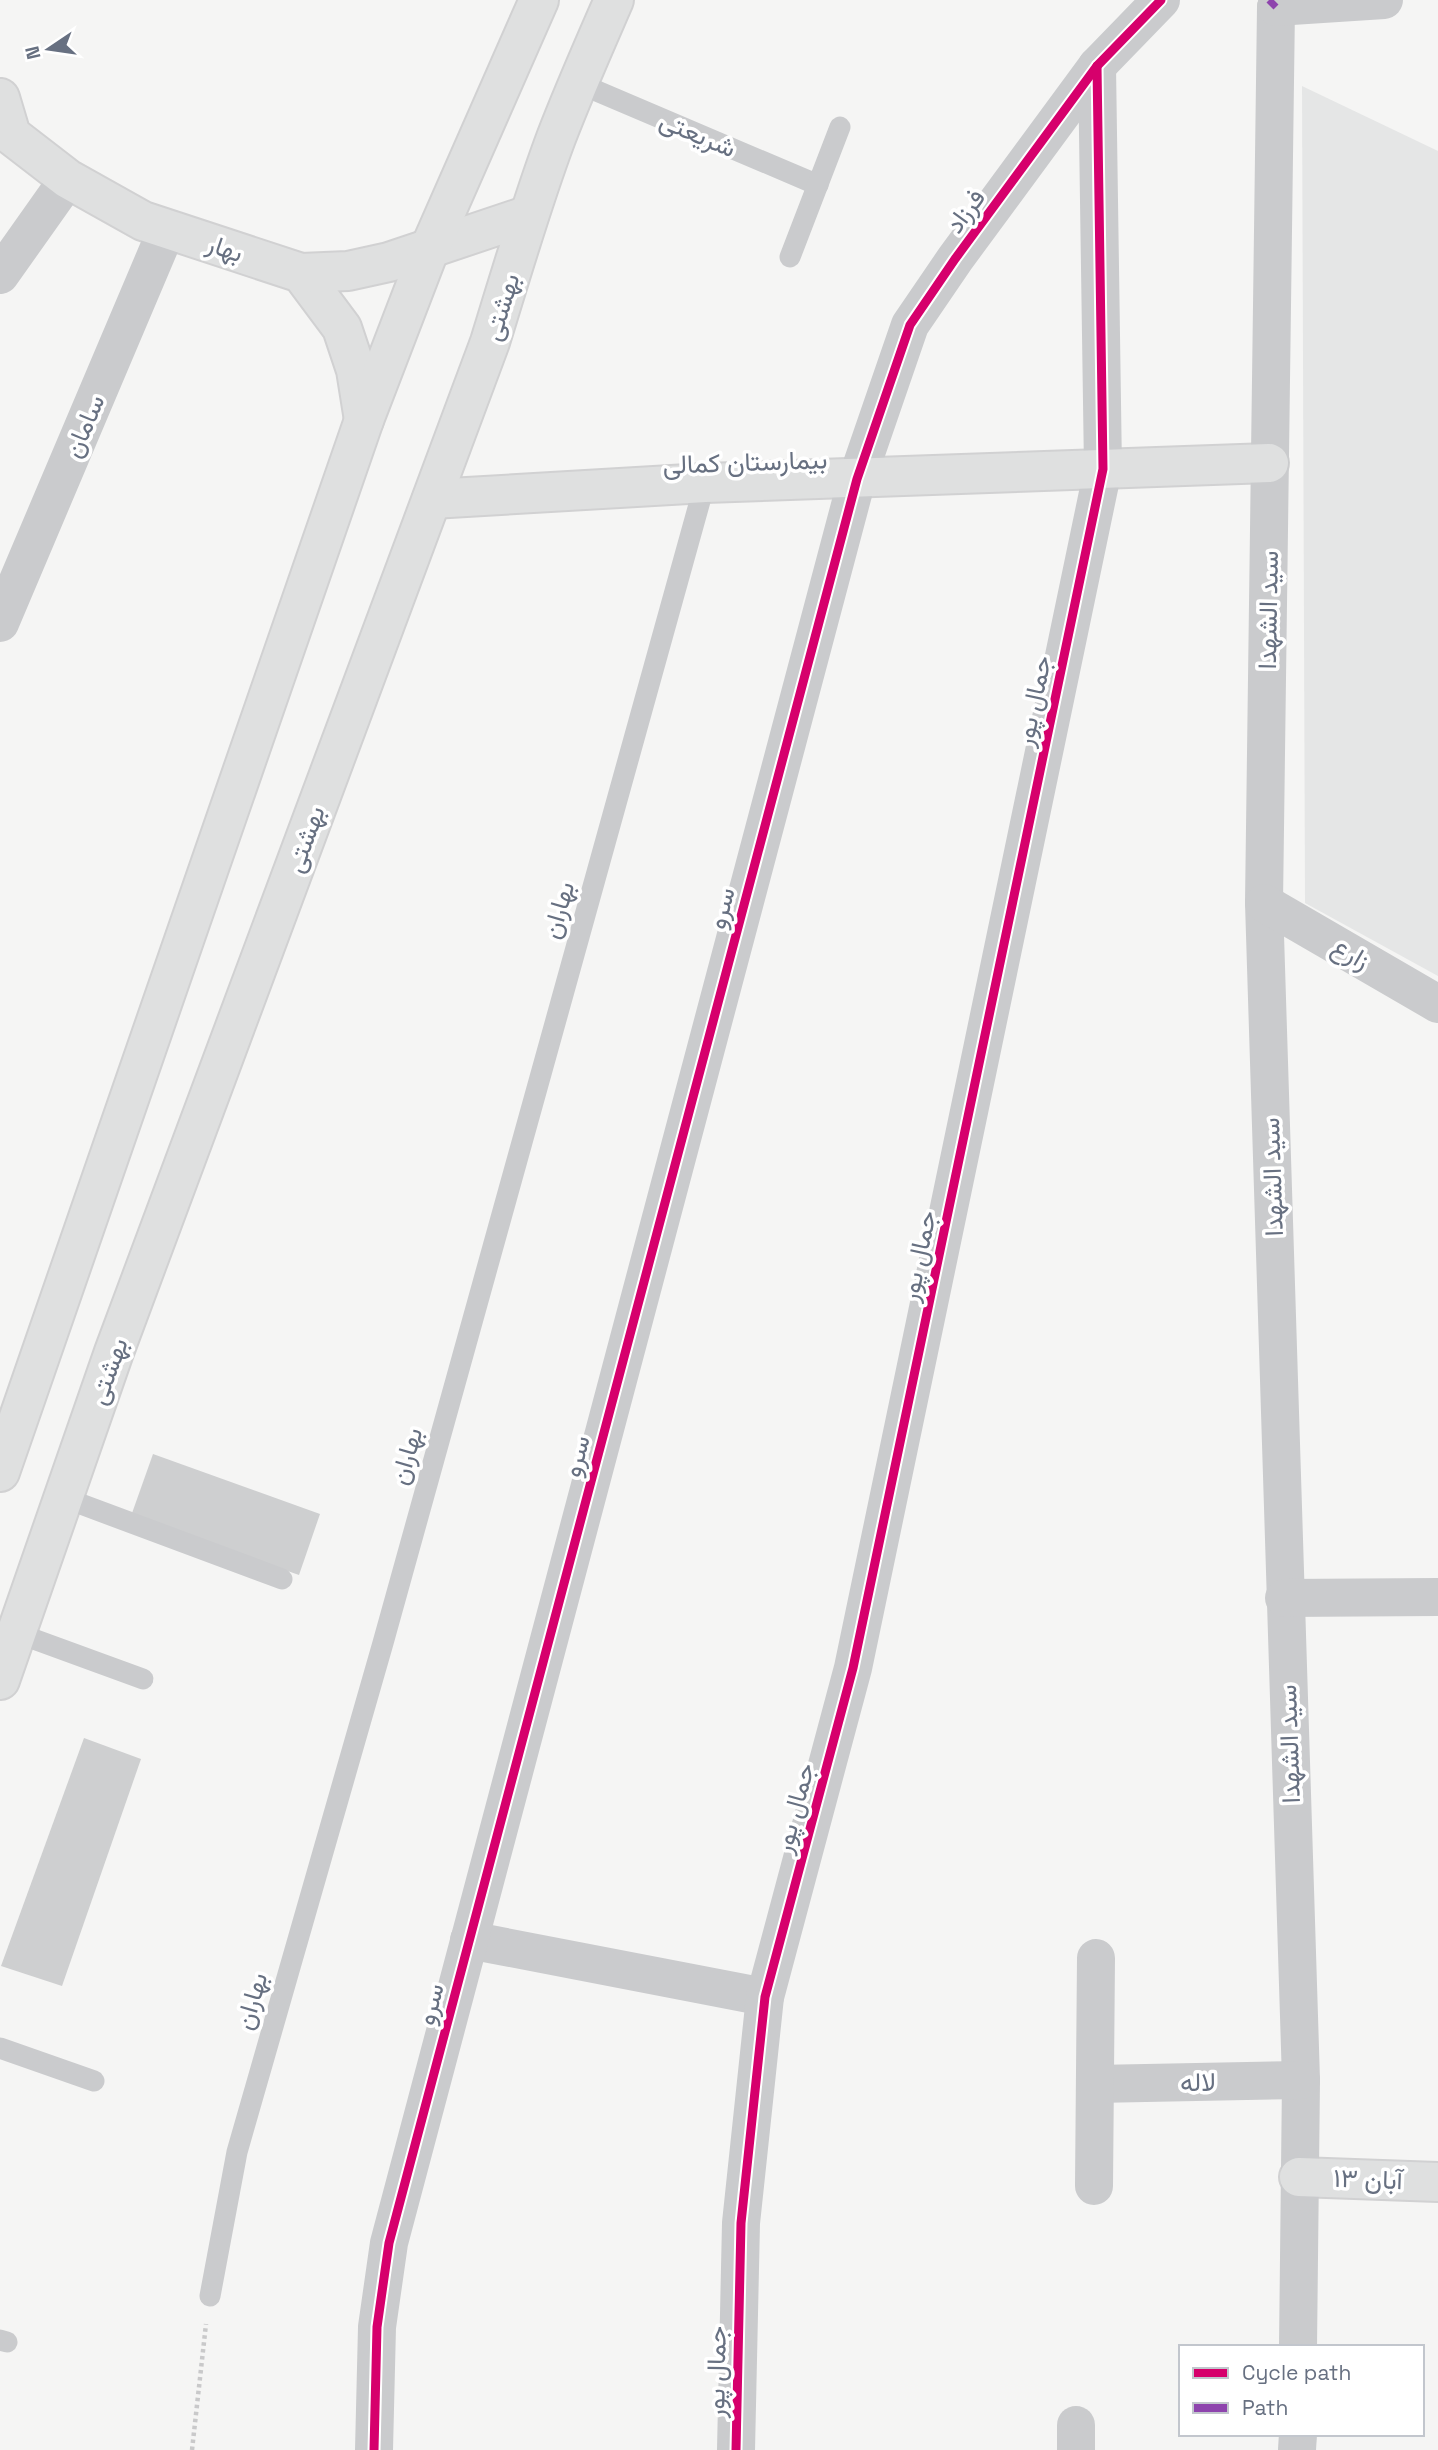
<svg xmlns="http://www.w3.org/2000/svg" width="1438" height="2450" font-family="'Space Grotesk',Vazirmatn,sans-serif">
	<style>
		.built { fill: #e5e6e6 }
		.building { fill: #cecfd0 }
		.lines { fill: none; stroke-linecap: round; stroke-linejoin: round }
		.secondary-casing { stroke: #d1d1d2; stroke-width: 42 }
		.primary-casing { stroke: #d1d1d2; stroke-width: 42 }
		.path { stroke: #c9c9ca; stroke-width: 4.5; stroke-dasharray: 3.5 3.5; stroke-linecap: butt }
		.lane { stroke: #cacbcd; stroke-width: 21 }
		.street { stroke: #cacbcd; stroke-width: 38 }
		.secondary { stroke: #dfe0e0; stroke-width: 38 }
		.primary { stroke: #dfe0e0; stroke-width: 38 }
		.quiet { stroke: #8e44ad; stroke-width: 7; stroke-dasharray: 14 7; stroke-linecap: butt }
		.cycleway-casing { stroke: #fff; stroke-width: 13 }
		.cycleway { stroke: #d6006c; stroke-width: 9 }
		.labels { text-anchor: middle; stroke-width: 7; stroke-linejoin: round; paint-order: stroke }
		.street-label { font-size: 26px; fill: #677081; stroke: #fff }
	</style>
	<rect width="100%" height="100%" fill="#f5f5f4"/>
	<!-- built -->
	<polygon class="built" points="1302,86 1438,151 1438,976 1305,903"/>
	<!-- building -->
	<g class="building">
		<polygon points="153,1454 320,1514 299,1575 131,1516"/>
		<polygon points="84,1738 141,1759 62,1986 1,1966"/>
	</g>
	<g class="lines">
		<defs>
			<g id="secondary">
				<polyline points="0,98 11,135 68,179 143,221 301,273 342,328 356,370 364,420"/>
				<polyline points="301,273 348,271 389,262 529,215"/>
				<polyline points="432,499 705,483 1269,463"/>
				<polyline points="1299,2177 1438,2182"/>
			</g>
			<g id="primary">
				<polyline points="0,1472 364,420 430,248 539,0"/>
				<path d="M0 1680 114 1352 490 342C511 274 531 205 556 138 574 91 594 46 614 0"/>
			</g>
		</defs>
		<!-- secondary casing -->
		<use href="#secondary" class="secondary-casing"/>
		<!-- primary casing -->
		<use href="#primary" class="primary-casing"/>
		<!-- path -->
		<polyline class="path" points="192,2450 206,2324"/>
		<!-- lane -->
		<g class="lane">
			<polyline points="578,83 818,185"/>
			<polyline points="790,257 840,127"/>
			<polyline points="62,1497 282,1579"/>
			<polyline points="17,1633 143,1679"/>
			<polyline points="0,2048 94,2081"/>
			<polyline points="210,2296 237,2152 383,1643 705,483"/>
			<polyline points="0,2340 7,2342"/>
		</g>
		<!-- street -->
		<g class="street">
			<polyline points="1276,7 1264,903 1301,2080 1298,2347"/>
			<polyline points="1276,7 1384,0"/>
			<polyline points="0,275 68,179"/>
			<polyline points="0,623 167,229"/>
			<polyline points="1264,903 1438,1004"/>
			<polyline points="1284,1598 1438,1597"/>
			<polyline points="469,1940 765,1997"/>
			<polyline points="1095,2084 1301,2080"/>
			<polyline points="1094,2186 1096,1958"/>
			<polyline points="1076,2425 1076,2450"/>
			<polyline points="374,2450 377,2327 389,2243 857,479 910,325 955,259 1097,66 1161,0"/>
			<polyline points="736,2450 741,2223 765,1997 853,1668 1103,469 1097,66"/>
			<polyline points="1297,2450 1298,2434"/>
		</g>
		<!-- secondary -->
		<use href="#secondary" class="secondary"/>
		<!-- primary -->
		<use href="#primary" class="primary"/>
		<!-- quiet -->
		<polyline class="quiet" points="1269,0 1276,7"/>
		<defs>
			<g id="cycleway">
				<polyline points="374,2450 377,2327 389,2243 857,479 910,325 955,259 1097,66 1161,0"/>
				<polyline points="736,2450 741,2223 765,1997 853,1668 1103,469 1097,66"/>
			</g>
		</defs>
		<!-- cycleway casing -->
		<use href="#cycleway" class="cycleway-casing"/>
		<!-- cycleway -->
		<use href="#cycleway" class="cycleway"/>
	</g>
	<g class="labels">
		<!-- street labels -->
		<g class="street-label">
			<text transform="translate(698 134) rotate(23)" y="9">شریعتی</text>
			<text transform="translate(965 211) rotate(-54)" y="9">فرزاد</text>
			<text transform="translate(225 248) rotate(19)" y="9">بهار</text>
			<text transform="translate(501 307) rotate(-73)" y="9">بهشتى</text>
			<text transform="translate(84 426) rotate(-67)" y="9">سامان</text>
			<text transform="translate(745 462) rotate(-2)" y="9">بیمارستان کمالی</text>
			<text transform="translate(1268 610) rotate(-89)" y="9">سید الشهدا</text>
			<text transform="translate(1033 701) rotate(-78)" y="9">جمال پور</text>
			<text transform="translate(305 839) rotate(-70)" y="9">بهشتى</text>
			<text transform="translate(721 908) rotate(-75)" y="9">سرو</text>
			<text transform="translate(558 910) rotate(-74)" y="9">بهاران</text>
			<text transform="translate(1351 953) rotate(30)" y="9">زارع</text>
			<text transform="translate(1272 1177) rotate(-92)" y="9">سید الشهدا</text>
			<text transform="translate(918 1256) rotate(-78)" y="9">جمال پور</text>
			<text transform="translate(108 1371) rotate(-70)" y="9">بهشتى</text>
			<text transform="translate(406 1456) rotate(-74)" y="9">بهاران</text>
			<text transform="translate(576 1456) rotate(-75)" y="9">سرو</text>
			<text transform="translate(1289 1744) rotate(-92)" y="9">سید الشهدا</text>
			<text transform="translate(794 1808) rotate(-75)" y="9">جمال پور</text>
			<text transform="translate(251 2001) rotate(-74)" y="9">بهاران</text>
			<text transform="translate(430 2004) rotate(-75)" y="9">سرو</text>
			<text transform="translate(1198 2082) rotate(-1)" y="9">لاله</text>
			<text transform="translate(1368 2179) rotate(2)" y="9">۱۳ آبان</text>
			<text transform="translate(716 2372) rotate(-89)" y="9">جمال پور</text>
		</g>
	</g>
	<!-- legend -->
	<rect x="1179" y="2345" width="245" height="91" fill="#ffffff" stroke="#c2c6cd" stroke-width="2"/>
	<rect x="1193" y="2368" width="35" height="10" fill="#d6006c" stroke="#c2c6cd" stroke-width="2"/>
	<text x="1242" y="2380" font-size="21" fill="#677081">Cycle path</text>
	<rect x="1193" y="2403" width="35" height="10" fill="#8e44ad" stroke="#c2c6cd" stroke-width="2"/>
	<text x="1242" y="2415" font-size="21" fill="#677081">Path</text>
	<!-- north arrow -->
	<g transform="translate(49 49) rotate(257)" stroke="#ffffff" stroke-width="5" paint-order="stroke">
	<path d="M0-5L12 26L0 18L-12 26Z" fill="#677081"/>
	<text y="-10" font-size="19" font-weight="bold" text-anchor="middle" fill="#677081">N</text>
	</g>
</svg>
